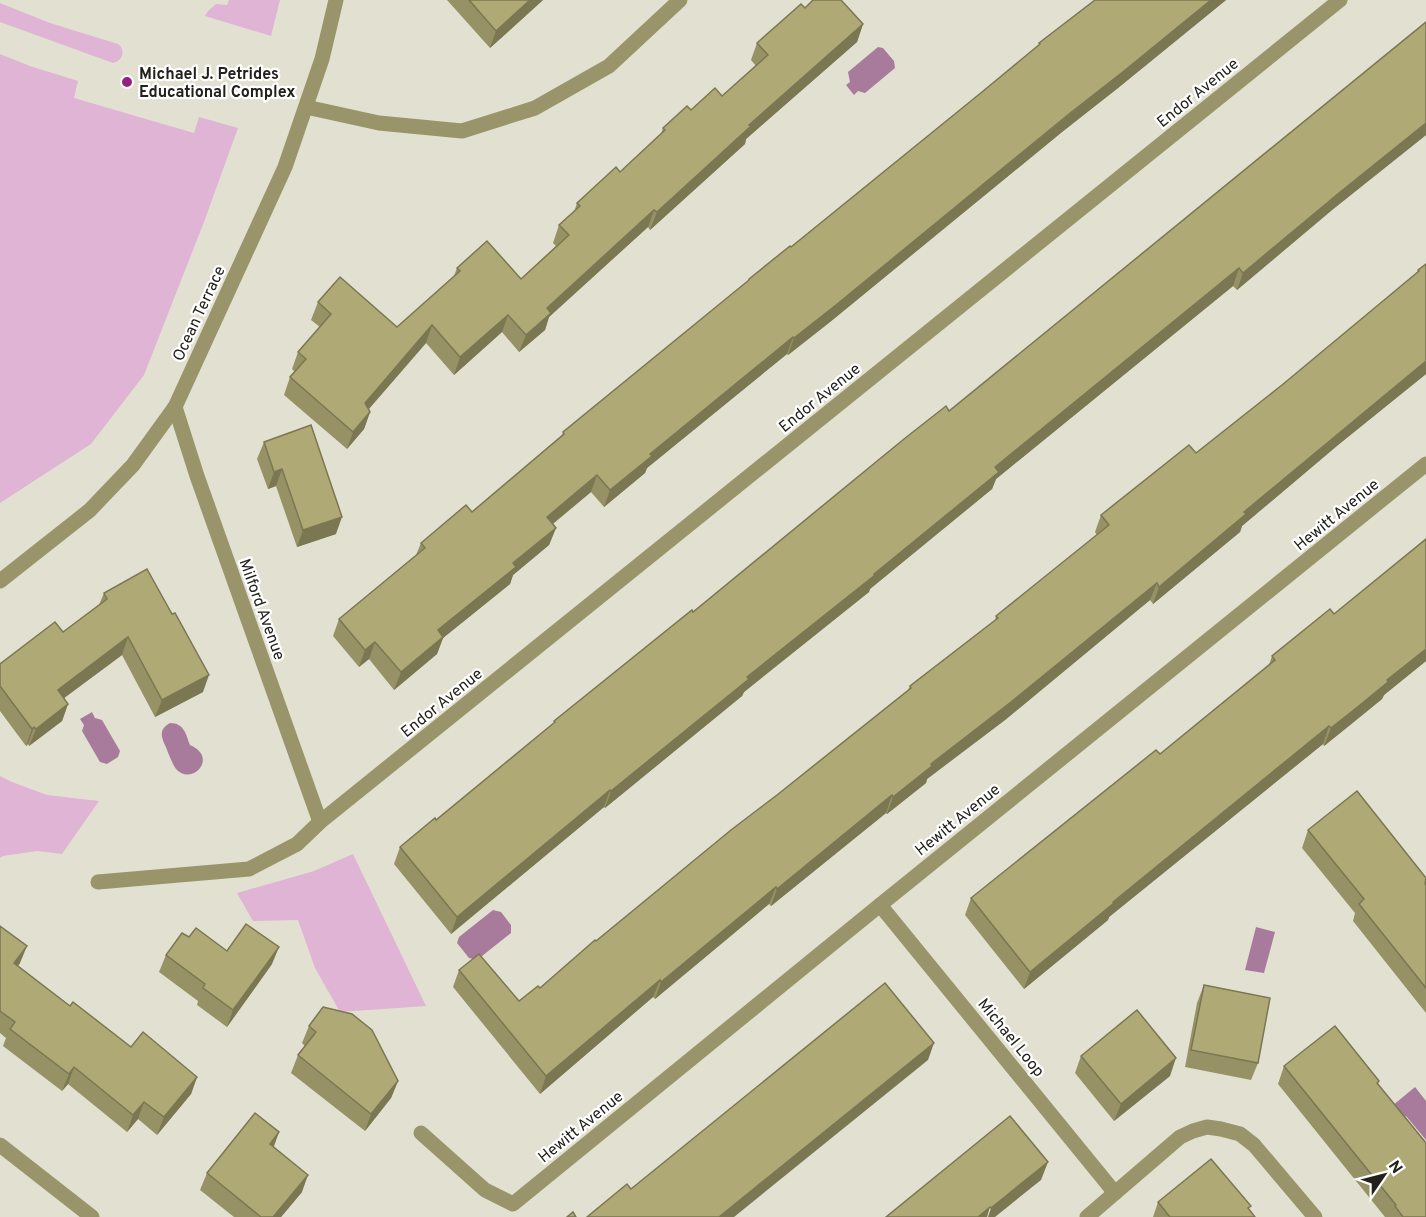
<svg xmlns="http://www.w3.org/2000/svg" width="1426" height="1217" font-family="Overpass,sans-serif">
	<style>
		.green { fill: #e0b4d4 }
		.water { fill: #a87b9c }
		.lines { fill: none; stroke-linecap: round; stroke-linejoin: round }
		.minor { stroke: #99946a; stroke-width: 15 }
		.wall { fill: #969265 }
		.shaded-wall { fill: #7a7752 }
		.building { fill: #afaa75; stroke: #7a7752; stroke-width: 1.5 }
		.poi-dot { fill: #94217f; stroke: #fff; stroke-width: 2 }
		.labels { text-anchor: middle; stroke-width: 4.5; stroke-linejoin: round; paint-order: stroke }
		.poi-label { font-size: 16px; font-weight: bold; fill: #22211b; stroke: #fff; text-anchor: start }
		.street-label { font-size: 16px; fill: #22211b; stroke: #fff }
	</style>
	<rect width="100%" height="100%" fill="#e2e1d1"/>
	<!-- green -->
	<g class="green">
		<polygon points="229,0 280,0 271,36 205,16 208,11 216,4 227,5"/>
		<path d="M0 3 50 23 118 44C126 50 123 61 113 63L0 22Z"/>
		<polygon points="0,54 30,66 78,81 74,98 194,133 199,117 238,128 204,222 144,375 91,444 0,503"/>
		<polygon points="0,776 12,782 47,795 99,801 62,854 37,851 3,856 0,858"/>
		<polygon points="353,854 426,1006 340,1012 315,968 298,920 253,921 237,893 314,871"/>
	</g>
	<!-- water -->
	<g class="water">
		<polygon points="878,47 883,48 894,61 895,68 865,93 858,91 854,95 846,85 850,82 848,72"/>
		<polygon points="92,712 95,718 102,720 120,751 118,757 107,764 100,762 82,731 84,725 80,719"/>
		<path d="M170 723C184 723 186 734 190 745 219 757 192 787 176 769 171 762 168 751 164 743 160 734 161 728 170 723Z"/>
		<polygon points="493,910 501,912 511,925 511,933 477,960 469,958 457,943 459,937"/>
		<polygon points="1256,927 1275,932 1264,973 1245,970"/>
		<polygon points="1415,1087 1426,1101 1426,1140 1406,1116 1402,1119 1392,1106"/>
	</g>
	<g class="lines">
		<!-- minor -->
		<g class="minor">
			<polyline points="306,107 379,123 462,131 535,108 609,66 680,0"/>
			<polyline points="175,407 197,476 320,822"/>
			<polyline points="0,581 90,510 133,465 175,407 285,167 322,59 336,0"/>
			<polyline points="98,882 249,869 297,844 320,822 1340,0"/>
			<polyline points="880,905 1115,1193"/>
			<polyline points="421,1133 485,1190 513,1204 880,905 1426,464"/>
			<polyline points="0,1145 92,1217"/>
			<polyline points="1087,1217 1180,1137 1193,1131 1207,1127 1221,1129 1240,1134 1254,1145 1315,1217"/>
		</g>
	</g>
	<!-- wall -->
	<g class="wall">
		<polygon points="447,0 543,0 490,48"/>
		<polygon points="1095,0 1226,0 1118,88 1062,132 830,322 788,355 787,354 647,468 645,473 604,507 591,492 553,524 556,528 549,545 513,575 510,584 443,638 437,654 394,690 369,659 359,667 333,636 339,619 416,555 421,543 472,512 562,435 563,432 748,281 749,279 791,247 982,92 1039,45 1039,43"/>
		<polygon points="805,8 863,24 857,42 746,139 745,144 650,230 648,227 549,317 545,330 519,352 502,332 454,375 426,343 369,409 370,412 364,429 347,449 284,395 290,377 295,372 292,369 298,352 320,327 311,320 318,302 397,327 454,276 457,268 521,279 556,246 553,243 559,225 574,212 577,203 620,172 661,134 663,128 691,110 722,96 756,66 751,60 757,43"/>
		<polygon points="1426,22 1426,135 1332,210 1237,290 1233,286 996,479 992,489 870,589 869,592 744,692 742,696 605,808 604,807 451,934 394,864 400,847 436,820 554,723 554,721 949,411"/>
		<polygon points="1426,264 1426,374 1338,445 1242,526 1240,532 1153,604 1150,600 1005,720 927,779 926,783 887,814 886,813 771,906 769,904 655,999 653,997 540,1094 453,987 459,970 519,1001 540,988 596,941 908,690 910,686 995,620 996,616 1097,535 1095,532 1101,515 1196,453 1282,385 1417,273 1418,270"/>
		<polygon points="264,442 336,534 297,547 276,486 268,489 257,459"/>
		<polygon points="1426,539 1426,661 1384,695 1382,699 1354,722 1324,746 1323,744 1109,917 1108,920 1024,989 965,915 971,898 1160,754 1269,665 1272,656 1334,614"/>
		<polygon points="104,593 203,692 155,717 122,655 64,698 68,704 62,721 29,746 28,744 26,746 0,711 0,664 63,632 99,605"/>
		<polygon points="1308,830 1426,878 1426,1013 1353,921 1355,913 1302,848"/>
		<polygon points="0,926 20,963 18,966 70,1006 131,1047 197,1077 191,1094 157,1135 138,1119 127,1132 68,1084 62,1091 3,1046 6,1038 0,1033"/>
		<polygon points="189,937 227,951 272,964 227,1027 197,1005 198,1001 159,972 166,955"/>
		<polygon points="1204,985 1258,1063 1251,1080 1185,1067 1197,1003"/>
		<polygon points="309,1026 398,1081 391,1098 365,1131 291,1073 298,1055 305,1046 302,1043"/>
		<polygon points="1081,1056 1170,1076 1114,1121 1075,1073"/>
		<polygon points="1284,1066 1379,1081 1378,1085 1426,1217 1385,1217 1278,1084"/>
		<polygon points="273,1147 302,1192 281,1217 234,1217 200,1190 207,1173"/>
		<polygon points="1158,1202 1249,1210 1255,1217 1153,1217"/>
	</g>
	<!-- shaded-wall -->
	<g class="shaded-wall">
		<polygon points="530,0 543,0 490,48 496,31"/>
		<polygon points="1211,0 1226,0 1118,88 1062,132 830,322 788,355 794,338"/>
		<polygon points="863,24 857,42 746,139 745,144 650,230 657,212 749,125"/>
		<polygon points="1426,123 1426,135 1332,210 1237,290 1243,273 1339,193"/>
		<polygon points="654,210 648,227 549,317 545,330 519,352 526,335 547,308"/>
		<polygon points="1239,268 1233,286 996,479 992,489 870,589 869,592 744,692 742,696 605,808 611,791 747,677 874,574 995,467"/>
		<polygon points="508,315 502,332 454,375 460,357"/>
		<polygon points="432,325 426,343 359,420 365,403"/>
		<polygon points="793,337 787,354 647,468 645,473 604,507 610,490 650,454"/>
		<polygon points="1426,361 1426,374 1338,445 1242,526 1240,532 1153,604 1159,587 1244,512"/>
		<polygon points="370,412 364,429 347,449 353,432"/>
		<polygon points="282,469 276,486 268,489 274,472"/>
		<polygon points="597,475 591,492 540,534 547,517"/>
		<polygon points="342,517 336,534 297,547 303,530"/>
		<polygon points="556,528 549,545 513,575 510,584 443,638 437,654 394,690 401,672 438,630 513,563"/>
		<polygon points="1157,583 1150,600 1005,720 927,779 926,783 887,814 893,797 931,764"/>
		<polygon points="128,637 122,655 52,707 58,690"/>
		<polygon points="375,642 369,659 359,667 365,650"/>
		<polygon points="1426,649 1426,661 1384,695 1382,699 1324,746 1331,728 1387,680"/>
		<polygon points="209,675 203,692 155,717 162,700"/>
		<polygon points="68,704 62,721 29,746 36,729"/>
		<polygon points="1329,726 1323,744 1109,917 1108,920 1024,989 1030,972 1113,902"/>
		<polygon points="34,727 28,744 26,746 32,729"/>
		<polygon points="610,790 604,807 451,934 457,917"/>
		<polygon points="892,795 886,813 771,906 777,889"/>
		<polygon points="776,887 769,904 655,999 661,982"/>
		<polygon points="27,946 20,963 7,980 14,963"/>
		<polygon points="279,947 272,964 227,1027 233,1010"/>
		<polygon points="660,980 653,997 540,1094 546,1076"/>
		<polygon points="934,1043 928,1060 734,1217 719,1217"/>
		<polygon points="1176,1058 1170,1076 1114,1121 1121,1104"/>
		<polygon points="74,1067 68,1084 62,1091 69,1074"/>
		<polygon points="197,1077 191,1094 157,1135 164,1117"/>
		<polygon points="398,1081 391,1098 365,1131 371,1114"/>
		<polygon points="144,1102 138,1119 127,1132 133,1115"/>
		<polygon points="279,1132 273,1149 270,1144"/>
		<polygon points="1048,1162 1041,1180 995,1217 988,1217 991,1208"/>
		<polygon points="308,1175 302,1192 281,1217 273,1217"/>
		<polygon points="990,1207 987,1217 978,1217"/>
	</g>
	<!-- building -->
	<g class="building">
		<polygon points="469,0 530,0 496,31"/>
		<polygon points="813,0 841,0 863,24 749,125 751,126 657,212 654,210 547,308 551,313 526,335 508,315 460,357 432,325 365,403 370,412 353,432 290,377 306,359 298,352 331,314 318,302 340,277 397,327 460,271 457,268 487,241 521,279 569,235 559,225 580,206 577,203 616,167 620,172 665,130 663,128 687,106 691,110 715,88 722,96 768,55 757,43 801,4 805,8"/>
		<polygon points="1095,0 1211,0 1124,71 1069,114 836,305 794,338 793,337 650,454 652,456 610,490 597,475 547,517 556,528 513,563 516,567 438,630 443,637 401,672 375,642 365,650 339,619 425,548 421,543 466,505 472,512 564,434 563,432 749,280 749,279 790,246 791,247 982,92 1040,44 1039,43"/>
		<polygon points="1426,22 1426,123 1339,193 1243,273 1239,268 995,467 999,472 874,574 875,575 747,677 749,679 611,791 610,790 457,917 400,847 435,818 436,820 555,722 554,721 692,610 693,612 904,439 946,406 949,411"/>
		<polygon points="1426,264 1426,361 1244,512 1246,514 1159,587 1157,583 1011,702 931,764 932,766 893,797 892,795 777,889 776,887 661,982 660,980 546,1076 459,970 479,954 519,1001 538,986 540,988 595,940 596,941 731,830 777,795 911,688 910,686 998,618 996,616 1109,525 1101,515 1189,445 1196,453 1282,385 1419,271 1418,270"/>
		<polygon points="311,425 342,517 303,530 282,469 274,472 264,442"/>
		<polygon points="1426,539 1426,649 1387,680 1388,682 1360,705 1331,728 1329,726 1113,902 1114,903 1030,972 971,898 1156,750 1160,754 1275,660 1272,656 1330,609 1334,614"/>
		<polygon points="147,569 172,614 175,613 209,675 162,700 128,637 58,690 68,704 36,729 34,727 32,729 0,686 0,664 55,622 63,632 107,599 104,593"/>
		<polygon points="1357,791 1426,878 1425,884 1426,885 1426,988 1359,904 1364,899 1308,830"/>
		<polygon points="246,924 279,947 233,1010 203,988 205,984 166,955 182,933 189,937 196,928 227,951"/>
		<polygon points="0,926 27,946 14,963 70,1006 73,1002 131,1047 143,1032 197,1077 164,1117 144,1102 133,1115 74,1067 69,1074 10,1029 15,1022 0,1011"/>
		<polygon points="885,983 934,1043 719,1217 587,1217 627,1184 631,1189"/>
		<polygon points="1204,985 1270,998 1258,1063 1191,1050"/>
		<polygon points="323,1007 352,1014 372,1030 398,1081 371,1114 298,1055 316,1032 309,1026"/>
		<polygon points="1137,1010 1176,1058 1121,1104 1081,1056"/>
		<polygon points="1335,1026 1379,1081 1377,1083 1426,1143 1426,1217 1403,1217 1395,1206 1396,1205 1284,1066"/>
		<polygon points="255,1113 279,1132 270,1144 308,1175 273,1217 261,1217 207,1173"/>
		<polygon points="1010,1116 1048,1162 991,1208 990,1207 978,1217 886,1217"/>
		<polygon points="1211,1159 1251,1206 1248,1208 1255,1217 1170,1217 1158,1202"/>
		<polygon points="573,1212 576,1217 567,1217"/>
	</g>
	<!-- markers -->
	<circle class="poi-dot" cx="127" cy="82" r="6"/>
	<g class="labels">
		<!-- poi labels -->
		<g class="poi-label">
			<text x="139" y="79">Michael J. Petrides<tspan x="139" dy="18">Educational Complex</tspan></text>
		</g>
		<!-- street labels -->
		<g class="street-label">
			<text transform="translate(1197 92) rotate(-39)" y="6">Endor Avenue</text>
			<text transform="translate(198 313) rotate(-65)" y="6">Ocean Terrace</text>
			<text transform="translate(819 397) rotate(-39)" y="6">Endor Avenue</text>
			<text transform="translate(1336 514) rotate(-39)" y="6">Hewitt Avenue</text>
			<text transform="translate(263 609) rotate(70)" y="6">Milford Avenue</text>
			<text transform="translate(441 702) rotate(-39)" y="6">Endor Avenue</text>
			<text transform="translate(957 819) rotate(-39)" y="6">Hewitt Avenue</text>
			<text transform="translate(1012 1037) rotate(51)" y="6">Michael Loop</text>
			<text transform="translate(580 1126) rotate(-39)" y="6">Hewitt Avenue</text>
		</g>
	</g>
	<!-- north arrow -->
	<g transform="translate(1384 1175) rotate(55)" stroke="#ffffff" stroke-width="4.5" paint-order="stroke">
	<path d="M0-4.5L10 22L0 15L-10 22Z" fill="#22211b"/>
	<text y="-9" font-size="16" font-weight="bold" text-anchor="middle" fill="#22211b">N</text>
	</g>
</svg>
